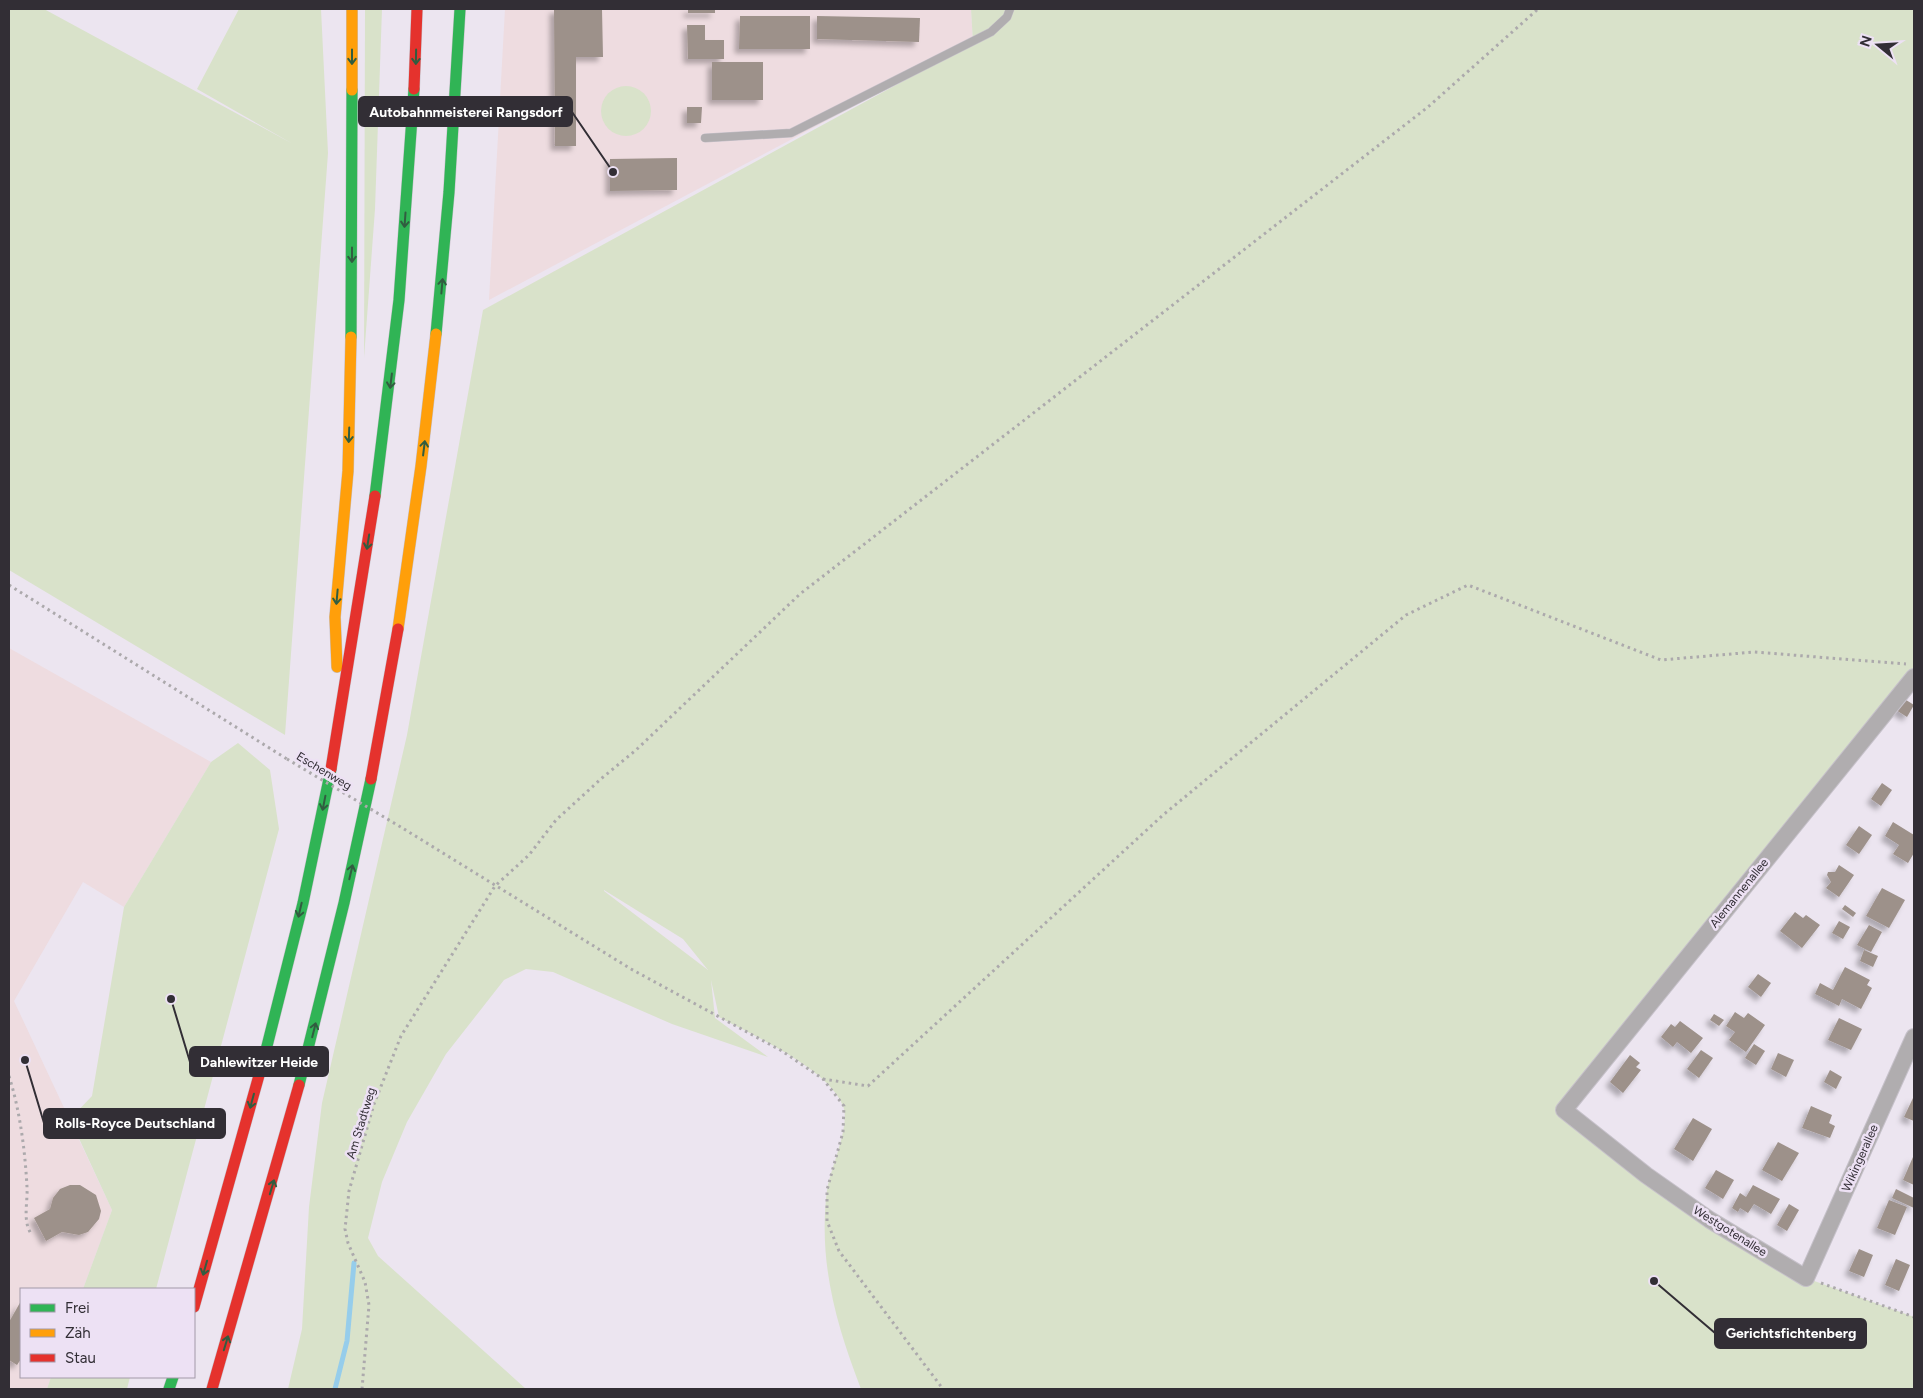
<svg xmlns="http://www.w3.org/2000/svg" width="1923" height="1398" font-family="Figtree,sans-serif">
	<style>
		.industrial { fill: #eedce0 }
		.green { fill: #d9e2ca; fill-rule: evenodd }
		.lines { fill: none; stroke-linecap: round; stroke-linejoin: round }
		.stream { stroke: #96cdeb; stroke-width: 5 }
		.building { fill: #9d918a; filter: url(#shadow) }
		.lane-casing { stroke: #c6c1ca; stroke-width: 9 }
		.street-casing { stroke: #c6c1ca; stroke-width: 18 }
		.fast-casing { stroke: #c6c1ca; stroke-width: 12 }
		.slow-casing { stroke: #c6c1ca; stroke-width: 12 }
		.jam-casing { stroke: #c6c1ca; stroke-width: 12 }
		.path { stroke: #aca9ac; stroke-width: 3; stroke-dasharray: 2.5 4; stroke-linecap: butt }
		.lane { stroke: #b0adaf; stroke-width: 8 }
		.street { stroke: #b0adaf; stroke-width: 16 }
		.fast { stroke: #30b455; stroke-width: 11 }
		.slow { stroke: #ff9f0a; stroke-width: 11 }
		.jam { stroke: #e5322d; stroke-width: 11 }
		.path-bridge { stroke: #aca9ac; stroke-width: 3; stroke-dasharray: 2.5 4; stroke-linecap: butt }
		.oneway { stroke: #315d40 }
		.labels { text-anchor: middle; stroke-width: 5; stroke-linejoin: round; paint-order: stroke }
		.street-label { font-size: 12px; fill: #322e35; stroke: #ede1f4 }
		.leader { fill: none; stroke: #322e35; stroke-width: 2 }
		.callout-dot { fill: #322e35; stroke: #ede1f4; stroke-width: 2 }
		.callout { fill: #322e35; stroke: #322e35; stroke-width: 2 }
		.callout-label { font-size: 14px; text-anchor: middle; font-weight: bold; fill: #fff }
	</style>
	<defs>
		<filter id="shadow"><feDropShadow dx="-4.5" dy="4.5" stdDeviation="2.5" flood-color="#0004"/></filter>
	</defs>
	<rect width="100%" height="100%" fill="#ece5f0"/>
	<!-- industrial -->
	<g class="industrial">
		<polygon points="505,9 971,9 973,43 489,300"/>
		<polygon points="9,648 211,762 124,907 83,882 14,1001 112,1210 83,1289 21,1289 21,1377 51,1377 47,1389 9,1389"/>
	</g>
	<!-- green -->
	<g class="green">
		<polygon points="9,9 44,9 293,144 197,89 239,9 321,9 328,153 285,735 9,570"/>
		<polygon points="365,9 382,9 375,209 364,358"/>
		<path d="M971 9H1914V677L1564 1110 1806 1278 1914 1317V1389H861C836 1324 818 1262 827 1190 830 1170 851 1124 843 1106 829 1069 752 1035 719 1017L711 980 715 1018 768 1057 672 1024 553 972 526 969 504 980 446 1054 407 1122 382 1182 368 1238 378 1256 526 1389H288L302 1329 309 1207 322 1103 407 735 483 310 973 43ZM604 890 683 939 708 970 604 891Z"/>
		<circle cx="626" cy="111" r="25"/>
		<polygon points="238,743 270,770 279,829 156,1289 83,1289 112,1210 70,1119 92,1096 124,907 211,762"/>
		<polygon points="51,1377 130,1377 127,1389 47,1389"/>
	</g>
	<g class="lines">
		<!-- stream -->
		<polyline class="stream" points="335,1389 347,1341 354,1263"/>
	</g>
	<!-- building -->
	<g class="building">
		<polygon points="554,9 602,9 603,57 576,57 576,146 555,146"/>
		<rect x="688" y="9" width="27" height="4"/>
		<polygon points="740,16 810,16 810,49 739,49"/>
		<polygon points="817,16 920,18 919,42 817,39"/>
		<polygon points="687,25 705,25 705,40 724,40 724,59 688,59"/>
		<rect x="712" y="62" width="51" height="38"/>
		<polygon points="687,107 702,107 701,123 687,123"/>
		<polygon points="677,158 677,190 610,191 610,159"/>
		<polygon points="1903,698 1914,705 1907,717 1896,710"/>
		<polygon points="1882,783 1892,790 1881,806 1871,799"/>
		<polygon points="1893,822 1914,835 1914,853 1908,863 1893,854 1899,845 1885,836"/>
		<polygon points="1859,826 1872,835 1859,854 1846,845"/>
		<polygon points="1839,865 1854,875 1839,897 1826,888 1831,882 1827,875 1828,872 1835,872"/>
		<polygon points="1882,888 1905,900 1889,928 1866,916"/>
		<polygon points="1845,905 1856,913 1853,917 1842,909"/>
		<polygon points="1795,912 1803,918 1806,915 1820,925 1802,948 1780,931"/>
		<polygon points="1839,921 1850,927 1843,939 1832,933"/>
		<polygon points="1869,925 1882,932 1871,952 1857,945"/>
		<polygon points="1864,950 1878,956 1873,967 1860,961"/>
		<polygon points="1845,967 1870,980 1867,985 1872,988 1861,1009 1842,999 1839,1006 1815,994 1820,983 1833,990"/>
		<polygon points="1758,974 1771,983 1761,997 1748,987"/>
		<polygon points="1735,1012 1744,1018 1748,1013 1765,1025 1746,1052 1729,1040 1735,1032 1726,1026"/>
		<polygon points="1714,1014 1724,1020 1719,1026 1710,1020"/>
		<polygon points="1839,1018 1862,1029 1851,1050 1828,1040"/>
		<polygon points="1680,1021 1703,1038 1691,1053 1677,1042 1673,1047 1661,1037 1671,1024 1675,1027"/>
		<polygon points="1754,1044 1765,1051 1756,1065 1745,1058"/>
		<polygon points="1701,1050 1713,1058 1699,1078 1687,1069"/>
		<polygon points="1778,1053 1794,1060 1786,1077 1771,1069"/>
		<polygon points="1630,1055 1640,1063 1636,1067 1641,1070 1623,1093 1610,1082"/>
		<polygon points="1830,1070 1842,1077 1836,1089 1824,1082"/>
		<polygon points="1913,1098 1914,1098 1914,1121 1904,1117"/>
		<polygon points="1811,1106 1832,1115 1829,1123 1835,1126 1830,1138 1802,1128"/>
		<polygon points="1693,1118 1712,1129 1693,1161 1674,1149"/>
		<polygon points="1778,1142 1799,1153 1782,1181 1762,1170"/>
		<polygon points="1913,1157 1914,1158 1914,1185 1903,1180"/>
		<polygon points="1716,1170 1734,1180 1723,1199 1705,1188"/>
		<polygon points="70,1185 80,1185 96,1195 101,1211 99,1219 88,1232 79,1235 62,1232 46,1241 34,1218 50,1209 53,1198 60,1189"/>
		<polygon points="1753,1185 1780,1199 1771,1214 1754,1204 1748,1213 1740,1208 1738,1212 1732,1208 1740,1193 1746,1197"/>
		<polygon points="1896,1189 1914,1198 1914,1208 1892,1198"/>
		<polygon points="1889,1200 1907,1207 1895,1235 1877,1228"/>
		<polygon points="1789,1204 1799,1210 1787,1231 1777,1225"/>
		<polygon points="1859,1249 1873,1255 1864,1277 1849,1271"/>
		<polygon points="1896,1259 1910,1265 1899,1291 1885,1285"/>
		<polygon points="21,1301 21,1359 17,1365 9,1360 9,1322"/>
	</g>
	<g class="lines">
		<defs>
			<polyline id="lane" points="705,138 791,133 991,32 1007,17 1010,9"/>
			<polyline id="street" points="1914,677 1564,1110 1646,1175 1710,1220 1806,1278 1914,1037"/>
			<g id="fast">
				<polyline points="436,334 449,192 460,9"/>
				<polyline points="351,337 352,90"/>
				<polyline points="375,496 399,300 414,89"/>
				<polyline points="265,1054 303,903 331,769"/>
				<polyline points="299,1085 344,903 371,779"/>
				<polyline points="169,1389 173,1377"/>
			</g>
			<g id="slow">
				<polyline points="352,90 352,9"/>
				<polyline points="398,629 421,466 436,334"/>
				<polyline points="337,667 335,617 348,471 351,337"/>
			</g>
			<g id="jam">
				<polyline points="414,89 417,9"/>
				<polyline points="331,769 375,496"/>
				<polyline points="371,779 398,629"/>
				<polyline points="194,1307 265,1054"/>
				<polyline points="212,1389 299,1085"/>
			</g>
		</defs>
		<!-- lane casing -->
		<use href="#lane" class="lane-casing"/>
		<!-- street casing -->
		<use href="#street" class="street-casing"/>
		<!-- fast casing -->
		<use href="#fast" class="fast-casing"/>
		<!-- slow casing -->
		<use href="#slow" class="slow-casing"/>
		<!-- jam casing -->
		<use href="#jam" class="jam-casing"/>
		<!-- path -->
		<g class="path">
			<polyline points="9,585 287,759"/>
			<polyline points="404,829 631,969 782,1051 823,1079 844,1106 843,1132 827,1190 827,1221 839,1251 943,1389"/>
			<path d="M9 1076C20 1111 25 1150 27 1187 28 1202 22 1222 32 1235"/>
			<polyline points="823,1079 868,1086 1163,815 1406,615 1468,585 1661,660 1754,652 1906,664"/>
			<polyline points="1821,1283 1914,1317"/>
			<polyline points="362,1389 369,1305 365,1282 348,1243 345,1229 349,1191 374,1104 401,1036 495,886 529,855 556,820 602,778 636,750 800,594 1428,107 1538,9"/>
		</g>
		<!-- lane -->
		<use href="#lane" class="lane"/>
		<!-- street -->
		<use href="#street" class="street"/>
		<!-- fast -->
		<use href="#fast" class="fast"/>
		<!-- slow -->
		<use href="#slow" class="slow"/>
		<!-- jam -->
		<use href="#jam" class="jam"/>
		<!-- path-bridge -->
		<polyline class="path-bridge" points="287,759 404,829"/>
	</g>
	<!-- one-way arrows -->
	<defs><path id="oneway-shaft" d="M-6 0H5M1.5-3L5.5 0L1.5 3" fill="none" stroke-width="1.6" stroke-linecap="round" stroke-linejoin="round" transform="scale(1.25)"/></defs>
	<g class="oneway">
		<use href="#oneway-shaft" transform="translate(352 57) rotate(90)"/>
		<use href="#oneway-shaft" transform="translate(416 57) rotate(91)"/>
		<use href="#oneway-shaft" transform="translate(405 220) rotate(94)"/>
		<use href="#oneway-shaft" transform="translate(352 255) rotate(90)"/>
		<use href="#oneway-shaft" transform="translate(442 286) rotate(-85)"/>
		<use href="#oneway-shaft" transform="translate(391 381) rotate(97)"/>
		<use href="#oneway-shaft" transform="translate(349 435) rotate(92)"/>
		<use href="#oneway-shaft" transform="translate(424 448) rotate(-83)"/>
		<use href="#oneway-shaft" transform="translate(368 542) rotate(99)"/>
		<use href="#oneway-shaft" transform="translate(337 597) rotate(95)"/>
		<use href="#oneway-shaft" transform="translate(324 803) rotate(101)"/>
		<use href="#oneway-shaft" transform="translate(351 872) rotate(-77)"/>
		<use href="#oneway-shaft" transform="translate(300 910) rotate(103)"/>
		<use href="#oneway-shaft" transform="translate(314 1030) rotate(-76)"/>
		<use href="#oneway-shaft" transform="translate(252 1101) rotate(105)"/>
		<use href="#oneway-shaft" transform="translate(272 1187) rotate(-73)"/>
		<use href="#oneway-shaft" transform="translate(205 1268) rotate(106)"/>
		<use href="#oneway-shaft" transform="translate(226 1343) rotate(-73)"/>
	</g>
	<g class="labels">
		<!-- street labels -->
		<g class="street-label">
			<text transform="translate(324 771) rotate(31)" y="4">Eschenweg</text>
			<text transform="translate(1739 893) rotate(-51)" y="4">Alemannenallee</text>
			<text transform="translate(361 1123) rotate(-73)" y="4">Am Stadtweg</text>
			<text transform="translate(1860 1158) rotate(-66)" y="4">Wikingerallee</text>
			<text transform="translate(1730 1231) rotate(32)" y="4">Westgotenallee</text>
		</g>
	</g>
	<!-- callouts -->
	<path class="leader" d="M613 172L572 112M171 999L190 1062M25 1060L44 1123M1654 1281L1715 1333"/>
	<g class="callout-dot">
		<circle cx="613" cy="172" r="5"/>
		<circle cx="171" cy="999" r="5"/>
		<circle cx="25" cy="1060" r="5"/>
		<circle cx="1654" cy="1281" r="5"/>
	</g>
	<g class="callout">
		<rect x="359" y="97" width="213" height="29" rx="5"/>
		<rect x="190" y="1047" width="138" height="29" rx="5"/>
		<rect x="44" y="1109" width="181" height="29" rx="5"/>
		<rect x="1715" y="1319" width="151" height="29" rx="5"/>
	</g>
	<g class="callout-label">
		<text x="466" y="117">Autobahnmeisterei Rangsdorf</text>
		<text x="259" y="1067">Dahlewitzer Heide</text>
		<text x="135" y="1128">Rolls-Royce Deutschland</text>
		<text x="1791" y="1338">Gerichtsfichtenberg</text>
	</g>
	<!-- border -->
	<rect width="1923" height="1398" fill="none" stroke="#322e35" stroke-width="20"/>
	<!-- legend -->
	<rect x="20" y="1288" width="175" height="90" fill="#ede1f4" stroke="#a299a8"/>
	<rect x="30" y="1304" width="25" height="8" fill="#30b455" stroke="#a299a8"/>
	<text x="65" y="1313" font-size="15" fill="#322e35">Frei</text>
	<rect x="30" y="1329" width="25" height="8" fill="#ff9f0a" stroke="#a299a8"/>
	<text x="65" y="1338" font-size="15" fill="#322e35">Zäh</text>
	<rect x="30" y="1354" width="25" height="8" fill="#e5322d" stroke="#a299a8"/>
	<text x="65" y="1363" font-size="15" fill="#322e35">Stau</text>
	<!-- north arrow -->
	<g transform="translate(1878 45) rotate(288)" stroke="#ede1f4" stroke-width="4" paint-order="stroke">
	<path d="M0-4L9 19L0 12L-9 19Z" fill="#322e35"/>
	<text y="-8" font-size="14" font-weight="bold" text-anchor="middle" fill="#322e35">N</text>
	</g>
</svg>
